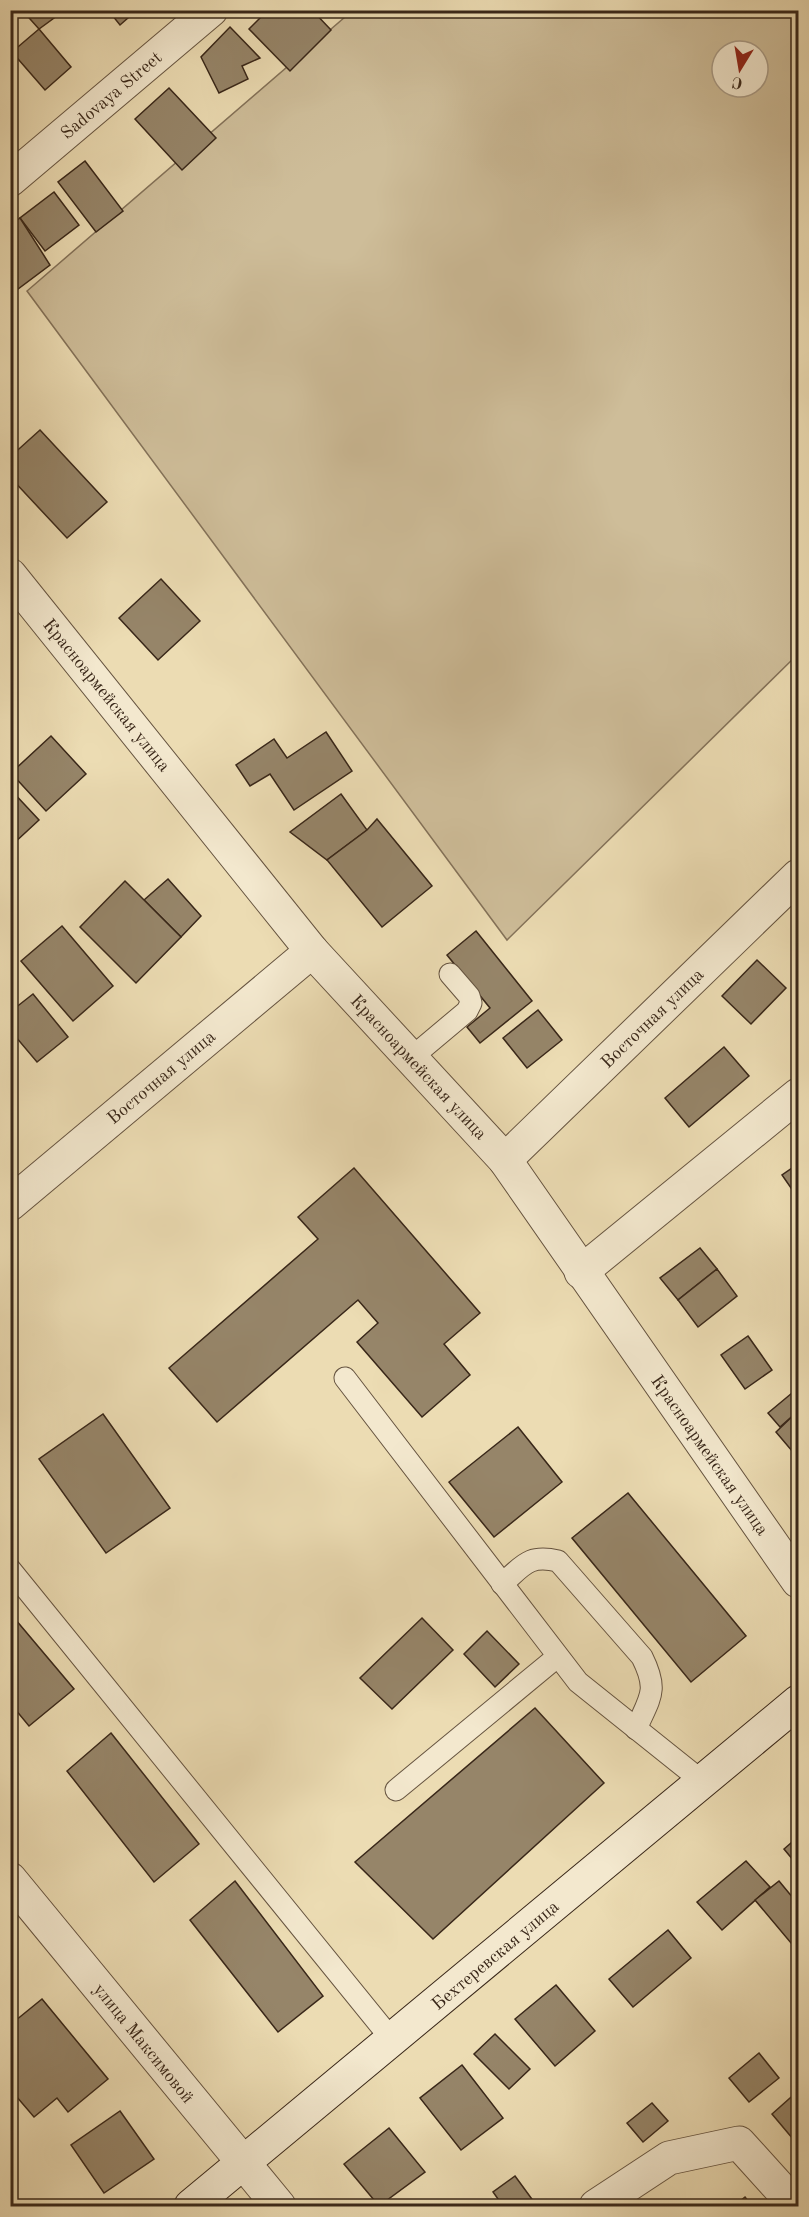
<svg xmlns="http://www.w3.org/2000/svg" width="809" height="2217" font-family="'Old Standard TT',serif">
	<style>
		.green { fill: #cebd99; stroke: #847259; stroke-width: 1.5; fill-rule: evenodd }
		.building { fill: #968569; stroke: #392719; stroke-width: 1.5 }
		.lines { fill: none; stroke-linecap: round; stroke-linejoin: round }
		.service-casing { stroke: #665440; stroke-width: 23 }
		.minor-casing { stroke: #665440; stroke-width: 35 }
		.tertiary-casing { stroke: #665440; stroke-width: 35 }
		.secondary-casing { stroke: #392719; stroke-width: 35 }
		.service { stroke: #f3e8ce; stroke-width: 21 }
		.minor { stroke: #f3e8ce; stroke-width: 33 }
		.tertiary { stroke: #f3e8ce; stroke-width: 33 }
		.secondary { stroke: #f3e8ce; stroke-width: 33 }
		.labels { text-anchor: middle; stroke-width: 5; stroke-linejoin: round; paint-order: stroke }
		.street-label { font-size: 18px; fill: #392719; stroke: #f3e8ce }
	</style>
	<rect width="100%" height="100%" fill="#ecdcb3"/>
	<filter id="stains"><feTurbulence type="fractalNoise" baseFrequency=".00333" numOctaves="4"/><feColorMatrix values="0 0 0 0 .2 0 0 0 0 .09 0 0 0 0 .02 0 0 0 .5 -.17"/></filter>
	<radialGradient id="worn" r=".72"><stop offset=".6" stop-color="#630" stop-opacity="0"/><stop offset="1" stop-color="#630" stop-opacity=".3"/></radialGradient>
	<!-- green -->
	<path class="green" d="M352 11H798V654L507 940 27 291ZM722 51H758V87H722Z"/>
	<!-- building -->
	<g class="building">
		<polygon points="22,10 65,10 39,29"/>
		<polygon points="108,10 137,10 120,25"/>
		<polygon points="268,10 312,10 331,30 290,71 249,29"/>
		<polygon points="230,27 260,58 242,66 248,79 219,93 201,57"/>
		<polygon points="39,29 71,67 45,90 12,52"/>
		<polygon points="169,88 216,138 182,170 135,119"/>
		<polygon points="85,161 123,211 96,232 58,182"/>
		<polygon points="54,192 79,225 45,251 20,218"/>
		<polygon points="20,218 50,265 10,295 10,225"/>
		<polygon points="40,430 107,502 67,538 10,477 10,457"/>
		<polygon points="161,579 200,621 158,660 119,618"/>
		<polygon points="326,732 352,771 294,810 270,774 250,786 236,765 274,739 287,758"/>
		<polygon points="51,736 86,774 46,811 11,773"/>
		<polygon points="10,789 39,820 12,845 10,843"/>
		<polygon points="341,794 367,830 327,860 290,832"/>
		<polygon points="377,819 432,886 382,927 327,860 367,830"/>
		<polygon points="168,879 201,916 181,937 144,900"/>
		<polygon points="125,881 181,937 136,983 80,927"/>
		<polygon points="62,926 113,986 73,1021 21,961"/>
		<polygon points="476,931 532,1001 480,1043 467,1027 490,1008 447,955"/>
		<polygon points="757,960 786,988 751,1024 722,996"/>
		<polygon points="33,994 68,1037 37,1062 10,1030 10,1012"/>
		<polygon points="538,1010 562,1040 527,1068 503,1038"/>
		<polygon points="724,1047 749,1076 689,1127 665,1098"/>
		<polygon points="798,1164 798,1198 782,1175"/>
		<polygon points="354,1168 480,1313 444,1344 470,1375 422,1417 357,1342 378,1323 358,1300 217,1422 169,1368 318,1239 298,1217"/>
		<polygon points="700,1248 717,1269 678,1300 660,1278"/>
		<polygon points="717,1269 737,1296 698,1327 678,1300"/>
		<polygon points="748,1336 772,1370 745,1389 721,1355"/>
		<polygon points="798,1388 798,1411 780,1427 768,1413"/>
		<polygon points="798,1411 798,1458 776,1432"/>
		<polygon points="103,1414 170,1508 106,1553 39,1459"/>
		<polygon points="518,1427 562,1482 494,1537 449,1482"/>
		<polygon points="628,1493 746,1636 691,1682 572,1538"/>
		<polygon points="10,1613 74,1689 29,1726 10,1703"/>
		<polygon points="422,1618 453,1650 392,1709 360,1678"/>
		<polygon points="487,1631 519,1664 495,1687 464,1654"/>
		<polygon points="535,1708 604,1783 433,1939 355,1862"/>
		<polygon points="111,1733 199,1844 154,1882 67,1771"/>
		<polygon points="798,1837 798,1866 784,1849"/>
		<polygon points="746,1861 770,1887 722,1930 697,1902"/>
		<polygon points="235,1881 323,1996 278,2032 190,1920"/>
		<polygon points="779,1881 798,1904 798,1936 791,1943 755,1900"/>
		<polygon points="668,1930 691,1958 633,2007 609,1979"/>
		<polygon points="556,1985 595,2031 555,2066 515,2019"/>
		<polygon points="42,1999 108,2079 68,2112 57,2098 34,2117 10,2089 10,2025"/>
		<polygon points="495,2034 530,2069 509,2089 474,2054"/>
		<polygon points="759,2053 779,2078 749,2102 729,2078"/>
		<polygon points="462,2065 503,2118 461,2150 420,2098"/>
		<polygon points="798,2091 798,2145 772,2114"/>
		<polygon points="652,2103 668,2121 643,2142 627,2123"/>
		<polygon points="120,2111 154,2159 104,2193 71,2145"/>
		<polygon points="389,2128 425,2172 379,2206 344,2164"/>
		<polygon points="515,2176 537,2206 503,2206 493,2192"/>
		<polygon points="10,2187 22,2206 10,2206"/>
		<polygon points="745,2197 752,2206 734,2206"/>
	</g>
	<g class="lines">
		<defs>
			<g id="service">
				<polyline points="411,1058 467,1011 471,1003 469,996 450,974"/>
				<polyline points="345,1378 578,1682 703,1782"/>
				<polyline points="10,1569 393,2041"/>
				<path d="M502 1584C523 1566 528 1554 558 1561L642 1657C659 1691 650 1697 636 1729"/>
				<polyline points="396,1790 557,1657"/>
			</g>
			<g id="minor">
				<polyline points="10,180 211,10"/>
				<polyline points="10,575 312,951 505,1160 798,1581"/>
				<polyline points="10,1204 312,951"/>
				<polyline points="581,1272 798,1095"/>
				<polyline points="10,1879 279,2206"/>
				<polyline points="596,2206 669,2158 739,2143 796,2206"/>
			</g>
			<polyline id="tertiary" points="505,1160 798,876"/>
			<polyline id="secondary" points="191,2206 798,1702"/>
		</defs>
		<!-- service casing -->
		<use href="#service" class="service-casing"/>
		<!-- minor casing -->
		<use href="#minor" class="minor-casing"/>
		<!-- tertiary casing -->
		<use href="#tertiary" class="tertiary-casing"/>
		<!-- secondary casing -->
		<use href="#secondary" class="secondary-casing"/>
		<!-- service -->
		<use href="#service" class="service"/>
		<!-- minor -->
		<use href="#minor" class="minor"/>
		<!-- tertiary -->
		<use href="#tertiary" class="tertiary"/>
		<!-- secondary -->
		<use href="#secondary" class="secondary"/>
	</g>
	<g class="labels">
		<!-- street labels -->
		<g class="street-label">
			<text transform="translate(111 95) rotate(-40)" y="6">Sadovaya Street</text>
			<text transform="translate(107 695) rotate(51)" y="6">Красноармейская улица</text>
			<text transform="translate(652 1018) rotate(-44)" y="6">Восточная улица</text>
			<text transform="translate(419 1067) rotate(47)" y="6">Красноармейская улица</text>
			<text transform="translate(161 1077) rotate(-40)" y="6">Восточная улица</text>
			<text transform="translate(710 1455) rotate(55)" y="6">Красноармейская улица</text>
			<text transform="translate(495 1955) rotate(-40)" y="6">Бехтеревская улица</text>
			<text transform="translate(144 2043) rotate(51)" y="6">улица Максимовой</text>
		</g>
	</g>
	<!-- margin -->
	<rect width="809" height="2217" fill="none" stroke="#ecdcb3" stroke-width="36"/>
	<rect x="12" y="12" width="785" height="2193" fill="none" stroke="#392719" stroke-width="3"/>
	<rect x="18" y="18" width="773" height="2181" fill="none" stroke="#392719" stroke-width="1.5"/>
	<!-- north arrow -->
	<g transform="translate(740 69) rotate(191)"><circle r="28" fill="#f3e8ce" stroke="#a99b86" stroke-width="1.5"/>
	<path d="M0-4.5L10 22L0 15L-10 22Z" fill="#8f2418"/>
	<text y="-9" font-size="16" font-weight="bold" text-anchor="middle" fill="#392719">С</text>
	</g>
	<rect width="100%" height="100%" filter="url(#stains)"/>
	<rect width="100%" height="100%" fill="url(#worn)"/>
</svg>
